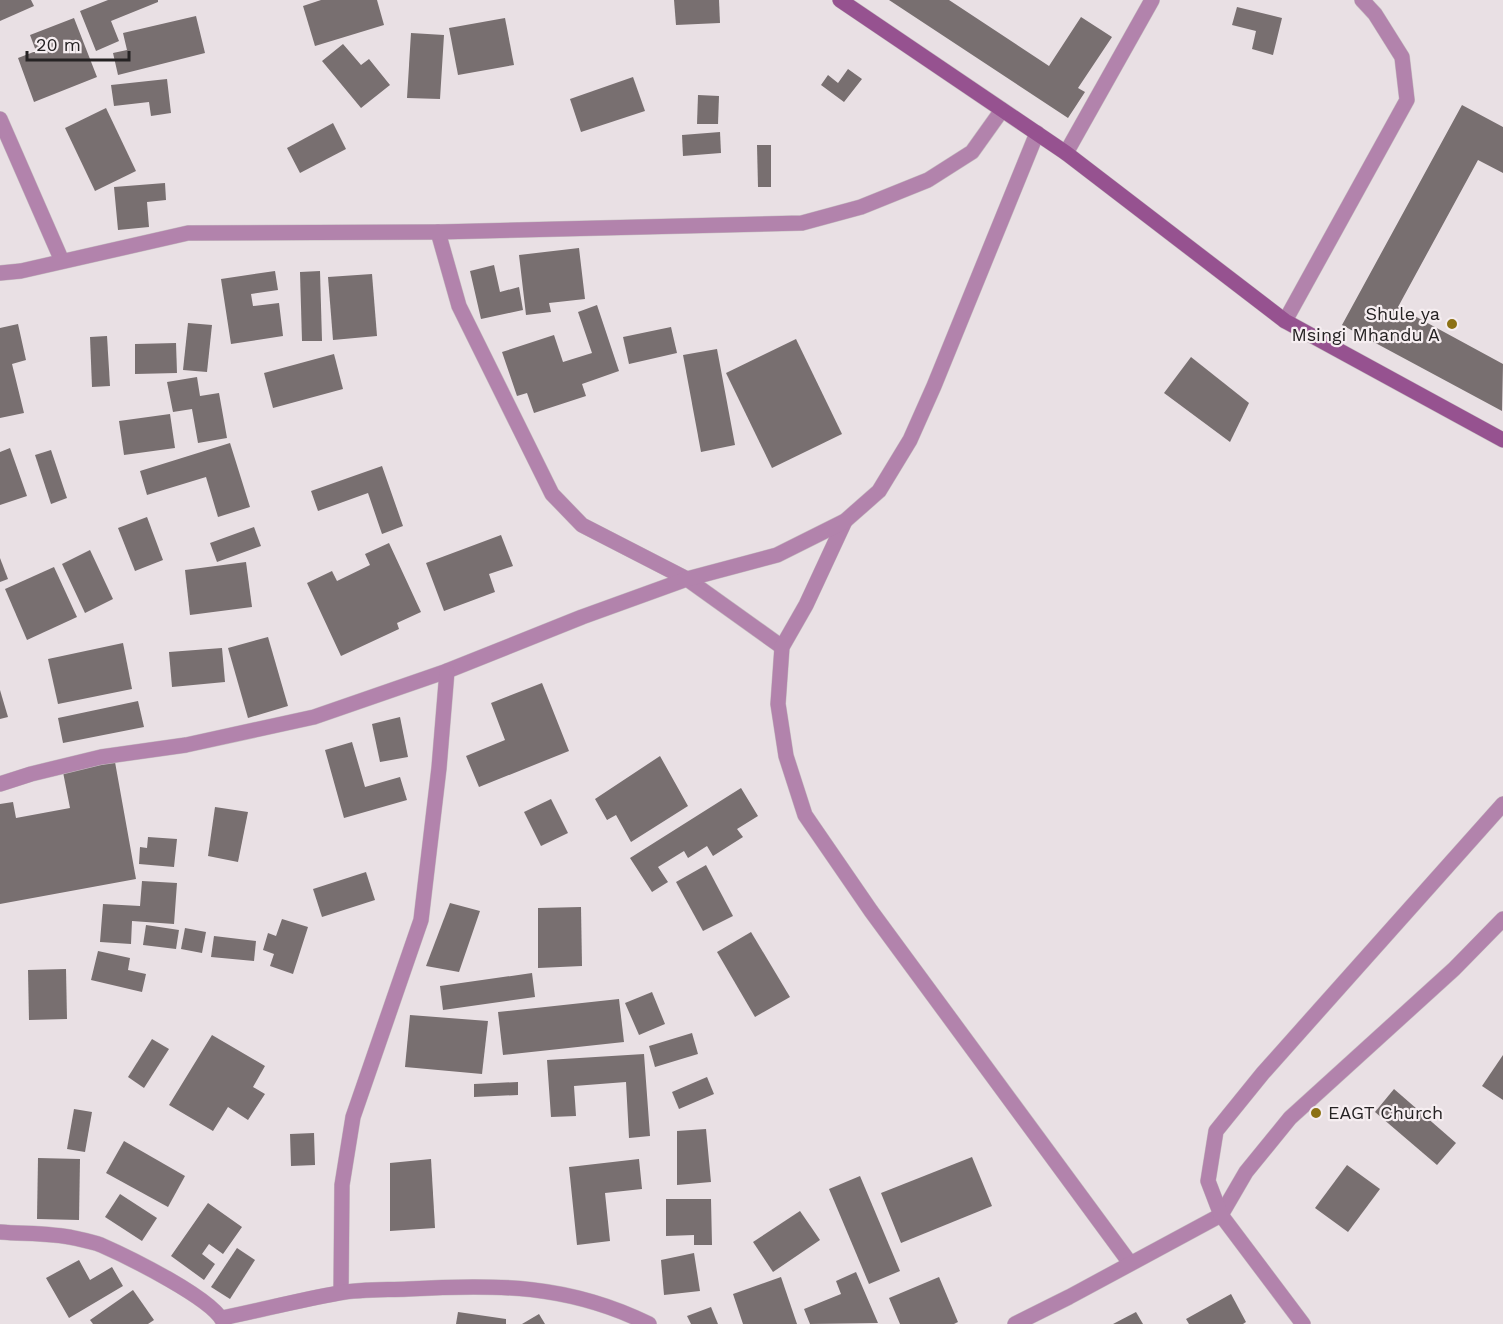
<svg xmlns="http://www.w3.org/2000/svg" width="1503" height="1324" font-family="'Work Sans',sans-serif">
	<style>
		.building { fill: #786f70 }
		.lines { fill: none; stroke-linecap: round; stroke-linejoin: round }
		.street-casing { stroke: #c6bec1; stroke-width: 16 }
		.secondary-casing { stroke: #c6bec1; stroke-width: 16 }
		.street { stroke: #b283ac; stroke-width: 15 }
		.secondary { stroke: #965290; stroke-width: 15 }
		.poi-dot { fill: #8c7114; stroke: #f6eef1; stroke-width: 2 }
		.labels { text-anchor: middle; stroke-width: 4.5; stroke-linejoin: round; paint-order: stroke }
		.poi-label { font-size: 18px; fill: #252223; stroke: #f6eef1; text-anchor: end }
	</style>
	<rect width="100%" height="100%" fill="#e9e0e4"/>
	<!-- building -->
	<g class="building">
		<polygon points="0,0 31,0 34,6 0,21"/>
		<polygon points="108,0 158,0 158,2 111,21 119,41 96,51 80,11"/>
		<polygon points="321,0 377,0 384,25 315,46 303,6"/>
		<polygon points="674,0 719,0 720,23 676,25"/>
		<polygon points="889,0 949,0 1049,66 1081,17 1112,37 1078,88 1085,92 1068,118"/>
		<polygon points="1237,7 1282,18 1273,55 1252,49 1256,31 1232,25"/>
		<polygon points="196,16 205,53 118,75 113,53 127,50 123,33"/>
		<polygon points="74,18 97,77 34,102 18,58 36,51 30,35"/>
		<polygon points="505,18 514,65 458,75 449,28"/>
		<polygon points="411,33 444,35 440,99 407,98"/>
		<polygon points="343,44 361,65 369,59 390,85 361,108 322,61"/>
		<polygon points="848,69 862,79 844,102 821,85 828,75 838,83"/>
		<polygon points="633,77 645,111 581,132 570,99"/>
		<polygon points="167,79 171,113 151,116 149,102 114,106 111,85"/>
		<polygon points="698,95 719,96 718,124 697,124"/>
		<polygon points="1462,105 1503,127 1503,173 1478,160 1398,307 1503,364 1502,411 1342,325"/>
		<polygon points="106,108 136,171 95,191 65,128"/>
		<polygon points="333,123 346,149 300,173 287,148"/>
		<polygon points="720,132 721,153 683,156 682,135"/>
		<polygon points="757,145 771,145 771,187 758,187"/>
		<polygon points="165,183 166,200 147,202 149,227 118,230 114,187"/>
		<polygon points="579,248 585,299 549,303 551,312 526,315 519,255"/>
		<polygon points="494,265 500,292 519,287 523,310 481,319 470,271"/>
		<polygon points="275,271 278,290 251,294 253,306 279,303 283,336 231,344 221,279"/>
		<polygon points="320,271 322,341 302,341 300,272"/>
		<polygon points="372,274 377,336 333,340 328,277"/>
		<polygon points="597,305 619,371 582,384 586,396 534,413 527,393 517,396 502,352 554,335 563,362 592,353 578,312"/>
		<polygon points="188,323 212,325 207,372 183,370"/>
		<polygon points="18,324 26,360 12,364 24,413 0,418 0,328"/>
		<polygon points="671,327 677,353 629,364 623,337"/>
		<polygon points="107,336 110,386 92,387 90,337"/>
		<polygon points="796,339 842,434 772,468 726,373"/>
		<polygon points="176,343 177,373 135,374 135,344"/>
		<polygon points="717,349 735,445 701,452 683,355"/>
		<polygon points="334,354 343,389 273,408 264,373"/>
		<polygon points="1191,357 1249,403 1230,442 1164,393"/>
		<polygon points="197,377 200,396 219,393 227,438 198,443 192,409 173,412 167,382"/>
		<polygon points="170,414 175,448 124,455 119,421"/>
		<polygon points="230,443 250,507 218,517 206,477 147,495 140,471"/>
		<polygon points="10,448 27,496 0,505 0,452"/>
		<polygon points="51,450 67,498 51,504 35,455"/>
		<polygon points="382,466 403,526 382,534 368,493 318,511 311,491"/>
		<polygon points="147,517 163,560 135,571 118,528"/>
		<polygon points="254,527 261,546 217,562 210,543"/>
		<polygon points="501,535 513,566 489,574 495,592 444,611 426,563"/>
		<polygon points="389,543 421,612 397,623 399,629 341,656 307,583 332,571 337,581 370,565 365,554"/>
		<polygon points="90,550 113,599 85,613 62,564"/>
		<polygon points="0,558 8,579 0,582"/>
		<polygon points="246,562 252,607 190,615 185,570"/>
		<polygon points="54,567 77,617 27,640 5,589"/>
		<polygon points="268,637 288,706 248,718 228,648"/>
		<polygon points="123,643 132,689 58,704 48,659"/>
		<polygon points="222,648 225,682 172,687 169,652"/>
		<polygon points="542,683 569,751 479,787 466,756 505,740 491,703"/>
		<polygon points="0,690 8,717 0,719"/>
		<polygon points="138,701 144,727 63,743 58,718"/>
		<polygon points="400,717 408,757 380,762 372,724"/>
		<polygon points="352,742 365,787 400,777 407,800 344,818 325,750"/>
		<polygon points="660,756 688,806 631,842 616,815 607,820 595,799"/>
		<polygon points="115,762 136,879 0,904 0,804 13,802 16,818 70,808 63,772"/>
		<polygon points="741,788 758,816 737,829 743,837 713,856 707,846 688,858 684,851 658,867 668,882 652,892 630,858"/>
		<polygon points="551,799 568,833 541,846 524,812"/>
		<polygon points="215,807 248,812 238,862 208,856"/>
		<polygon points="148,837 177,839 174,867 139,864 140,847 147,848"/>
		<polygon points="706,865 733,916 703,931 676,882"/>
		<polygon points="366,872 375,900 322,917 313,889"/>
		<polygon points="142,881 177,883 174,924 132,921 131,944 100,942 103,904 140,906"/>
		<polygon points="450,903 480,911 459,972 426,966"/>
		<polygon points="581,907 582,966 538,968 538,908"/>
		<polygon points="282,919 308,927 293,974 270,966 274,954 263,950 268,933 276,936"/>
		<polygon points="146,925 179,930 176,949 143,945"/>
		<polygon points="185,928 206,932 202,953 181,949"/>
		<polygon points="751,932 790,997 755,1017 717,952"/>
		<polygon points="214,936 256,941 254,961 211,957"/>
		<polygon points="98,951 130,958 128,970 146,974 142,992 91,980"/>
		<polygon points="66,969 67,1019 29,1020 28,970"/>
		<polygon points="532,973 535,997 443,1010 440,986"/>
		<polygon points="652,992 665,1024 639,1035 625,1003"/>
		<polygon points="619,999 624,1042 503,1055 498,1012"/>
		<polygon points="410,1015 488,1021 482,1074 405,1067"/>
		<polygon points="692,1033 698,1054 655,1067 649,1046"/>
		<polygon points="212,1035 265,1066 253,1087 265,1094 248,1120 228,1107 213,1131 169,1105"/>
		<polygon points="152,1039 169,1049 144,1088 128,1077"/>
		<polygon points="644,1054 650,1136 629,1138 626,1082 574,1086 576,1116 551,1117 547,1060"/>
		<polygon points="1503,1055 1503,1100 1482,1086"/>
		<polygon points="707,1077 714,1094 679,1109 672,1092"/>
		<polygon points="518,1082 518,1095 474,1097 474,1084"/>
		<polygon points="1394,1089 1456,1143 1437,1165 1375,1112"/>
		<polygon points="74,1109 92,1112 85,1152 67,1149"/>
		<polygon points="706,1129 711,1182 677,1185 677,1131"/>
		<polygon points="314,1133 315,1165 291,1166 290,1134"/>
		<polygon points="124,1141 185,1176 168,1207 106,1173"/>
		<polygon points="972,1157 992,1206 901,1243 881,1193"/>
		<polygon points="38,1158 80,1159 79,1220 37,1219"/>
		<polygon points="431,1159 435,1228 390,1231 390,1163"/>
		<polygon points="639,1159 642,1189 605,1193 610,1241 577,1245 569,1167"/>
		<polygon points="1347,1165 1380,1189 1348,1232 1315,1208"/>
		<polygon points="860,1176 900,1271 869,1284 829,1189"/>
		<polygon points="120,1194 157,1218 142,1241 105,1217"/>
		<polygon points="666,1199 711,1199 712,1245 694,1245 694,1235 666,1236"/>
		<polygon points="208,1203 242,1227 223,1254 209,1244 202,1254 215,1264 204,1280 171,1256"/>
		<polygon points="800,1211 820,1240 773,1272 753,1242"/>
		<polygon points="237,1248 255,1260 230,1299 211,1287"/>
		<polygon points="694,1253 700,1291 664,1295 661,1260"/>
		<polygon points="79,1260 90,1280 112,1267 123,1286 69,1318 46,1278"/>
		<polygon points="856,1272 878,1323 810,1324 804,1309 841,1294 836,1281"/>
		<polygon points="781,1277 797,1324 743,1324 733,1294"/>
		<polygon points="939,1277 958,1322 954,1324 900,1324 889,1298"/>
		<polygon points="133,1290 154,1320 148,1324 93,1324 90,1320"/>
		<polygon points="1231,1294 1246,1322 1243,1324 1189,1324 1186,1319"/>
		<polygon points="711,1307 718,1324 691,1324 687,1316"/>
		<polygon points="458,1312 506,1319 506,1324 456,1324"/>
		<polygon points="1136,1312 1143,1324 1113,1324"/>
		<polygon points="539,1314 545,1324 522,1324"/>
	</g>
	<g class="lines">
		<defs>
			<g id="street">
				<polyline points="0,119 62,261"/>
				<polyline points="1066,153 1152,0"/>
				<polyline points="438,232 459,306 552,494 582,525 687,579 782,647"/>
				<polyline points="0,273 21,271 188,233 438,232 802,223 861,207 928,180 972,152 1002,110"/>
				<polyline points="1285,321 1407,100 1402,57 1375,14 1362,0"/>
				<polyline points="845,521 806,605 782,647 778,704 786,756 805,815 871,911 1130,1263"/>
				<polyline points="0,784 31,774 101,757 186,745 314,717 447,671 582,617 687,579 777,555 845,521 879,491 910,440 934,386 1037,133"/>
				<path d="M0 1232C24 1234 51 1233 74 1238 83 1240 93 1242 101 1245 126 1256 217 1300 224 1324"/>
				<polyline points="341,1292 342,1185 353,1117 421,920 439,768 447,671"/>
				<path d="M222 1318C261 1310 300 1300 339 1293 361 1289 385 1290 408 1289 496 1284 568 1284 649 1324"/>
				<polyline points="1015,1324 1069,1297 1221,1215 1246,1172 1290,1118 1454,969 1503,919"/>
				<polyline points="1303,1324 1221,1215 1208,1181 1216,1131 1263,1073 1503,804"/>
			</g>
			<polyline id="secondary" points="840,0 1066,153 1285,321 1503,440"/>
		</defs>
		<!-- street casing -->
		<use href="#street" class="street-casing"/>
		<!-- secondary casing -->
		<use href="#secondary" class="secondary-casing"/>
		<!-- street -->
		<use href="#street" class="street"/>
		<!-- secondary -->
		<use href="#secondary" class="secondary"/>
	</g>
	<!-- markers -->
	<g class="poi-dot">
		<circle cx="1452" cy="324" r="6"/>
		<circle cx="1316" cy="1113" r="6"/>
	</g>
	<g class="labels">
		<!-- poi labels -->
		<g class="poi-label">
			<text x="1440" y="320">Shule ya<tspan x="1440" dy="21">Msingi Mhandu A</tspan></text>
			<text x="1328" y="1119" text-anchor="start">EAGT Church</text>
		</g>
	</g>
	<!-- scale -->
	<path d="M27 51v9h102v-9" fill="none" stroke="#252223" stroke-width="3"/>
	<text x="36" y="51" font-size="18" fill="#252223" stroke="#f6eef1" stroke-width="4.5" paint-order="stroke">20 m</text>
</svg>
